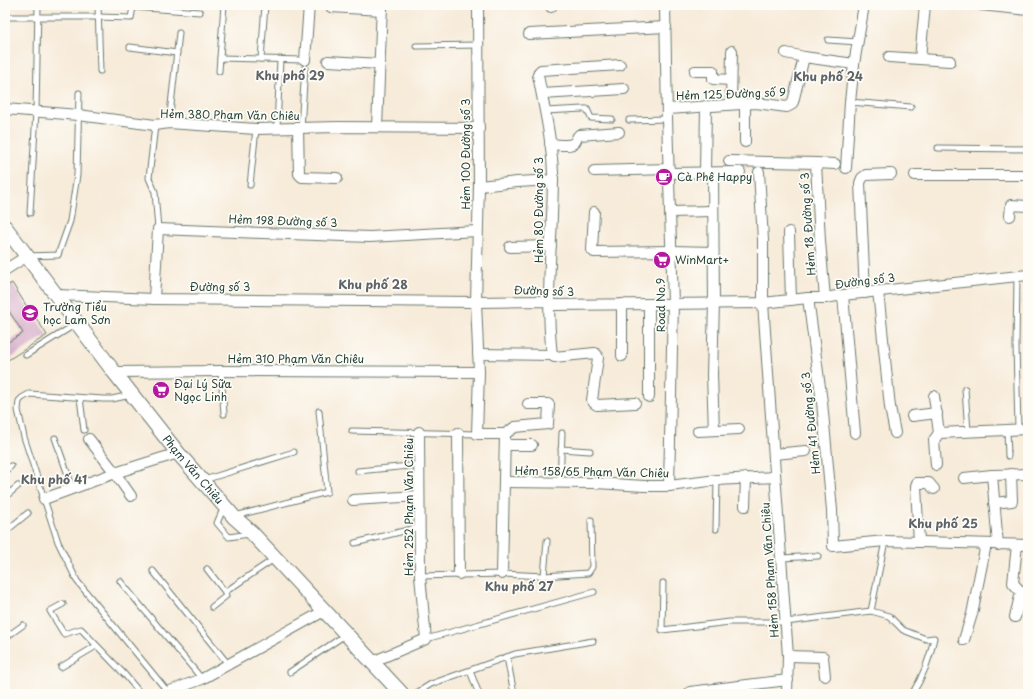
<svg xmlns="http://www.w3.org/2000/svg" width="1033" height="699" font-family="'Playpen Sans',sans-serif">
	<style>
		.building { fill: #d3a9c6 }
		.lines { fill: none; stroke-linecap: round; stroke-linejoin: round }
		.service-casing { stroke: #6b7a6e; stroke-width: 7 }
		.minor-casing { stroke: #6b7a6e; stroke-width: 12 }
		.secondary-casing { stroke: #6b7a6e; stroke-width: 16 }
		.service { stroke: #fff; stroke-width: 5 }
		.minor { stroke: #fff; stroke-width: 10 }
		.secondary { stroke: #fff; stroke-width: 14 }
		.labels { text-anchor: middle; stroke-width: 3.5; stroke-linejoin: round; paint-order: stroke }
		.street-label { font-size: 11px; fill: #1f3d34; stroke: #fdfcf7 }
		.poi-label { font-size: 11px; fill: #1f3d34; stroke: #fdfcf7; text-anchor: start }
		.neighbourhood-label { font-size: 12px; font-weight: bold; fill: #5e6367; stroke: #fdfcf7 }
	</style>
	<rect width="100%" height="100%" fill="#fdfcf7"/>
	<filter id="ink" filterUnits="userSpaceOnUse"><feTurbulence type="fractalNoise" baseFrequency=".025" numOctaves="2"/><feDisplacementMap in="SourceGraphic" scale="8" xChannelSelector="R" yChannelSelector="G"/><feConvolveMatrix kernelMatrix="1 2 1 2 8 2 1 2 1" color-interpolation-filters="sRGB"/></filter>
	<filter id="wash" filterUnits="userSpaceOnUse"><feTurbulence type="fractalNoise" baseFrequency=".012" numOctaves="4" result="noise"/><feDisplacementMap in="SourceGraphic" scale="16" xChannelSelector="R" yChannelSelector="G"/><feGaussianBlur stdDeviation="0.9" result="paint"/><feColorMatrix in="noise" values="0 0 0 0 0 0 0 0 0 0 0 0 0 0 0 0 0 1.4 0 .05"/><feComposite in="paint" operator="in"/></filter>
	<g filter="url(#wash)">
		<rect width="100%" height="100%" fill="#f7ebd9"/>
		<g id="blocks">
			<!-- building -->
			<polygon class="building" points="12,283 33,316 34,315 47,335 5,362 5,344 23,333 7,308 5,309 5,287"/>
		</g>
	</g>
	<g filter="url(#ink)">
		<use href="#blocks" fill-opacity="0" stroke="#6b7a6e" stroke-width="1"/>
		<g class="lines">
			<defs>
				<g id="service">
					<polyline points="98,5 100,71"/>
					<polyline points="5,17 98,17 131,18 133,7 200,12"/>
					<polyline points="828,40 858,42"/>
					<polyline points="416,46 479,45"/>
					<polyline points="130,47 177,53"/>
					<polyline points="220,58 305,60"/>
					<polyline points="261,59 265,5"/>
					<polyline points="219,71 224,5"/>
					<polyline points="850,102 911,107"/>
					<polyline points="545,111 583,109 587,109 591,118 612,119"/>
					<polyline points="629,120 667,119"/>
					<polyline points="169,123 179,33"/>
					<polyline points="155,125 149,178 155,192 158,229"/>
					<polyline points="301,128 305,68"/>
					<polyline points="277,129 280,59"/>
					<polyline points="938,148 1028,149"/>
					<polyline points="250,185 256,129"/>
					<polyline points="30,213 36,112 38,5"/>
					<polyline points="28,256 58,255 70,221 77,175 79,93"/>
					<polyline points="1017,276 1016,345 1018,430"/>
					<polyline points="26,355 76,324"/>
					<polyline points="221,371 224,414"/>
					<polyline points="965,389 968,432"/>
					<polyline points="131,395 112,399 103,399 29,394 22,398 19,401 18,410 24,437 58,542 77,581 168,692"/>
					<polyline points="80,398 84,430"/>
					<polyline points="1007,430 1008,456"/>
					<polyline points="352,431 477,434"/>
					<polyline points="55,438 73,489"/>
					<polyline points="561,449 590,451"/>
					<polyline points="5,471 11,466"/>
					<polyline points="358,471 419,465"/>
					<polyline points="204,480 294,452"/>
					<polyline points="560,483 562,433"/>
					<polyline points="5,497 18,486"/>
					<polyline points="224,507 217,523 229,537 249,534"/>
					<polyline points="235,516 327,492 319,411"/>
					<polyline points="716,529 717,480"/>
					<polyline points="5,532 28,513"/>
					<polyline points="355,543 420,527"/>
					<polyline points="781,558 818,556"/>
					<polyline points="207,569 225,592"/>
					<polyline points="153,571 228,664"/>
					<polyline points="420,576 502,574 544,576 588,573 592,567 591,520"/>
					<polyline points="544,576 547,541"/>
					<polyline points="120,581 202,679"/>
					<path d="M663 583 662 630 730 622H786L871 611 889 616 903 630 926 639 934 638C930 658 923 677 912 694"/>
					<polyline points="63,604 50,611 64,634 81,629 125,675 141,694"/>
					<polyline points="212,607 226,596 225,592 274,559"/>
					<polyline points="871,611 885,541"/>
					<polyline points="5,638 23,625"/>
					<polyline points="426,639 594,592"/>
					<polyline points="507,657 514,694"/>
					<polyline points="61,667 96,646"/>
					<polyline points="470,671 479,694"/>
					<polyline points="290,672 345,635"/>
					<polyline points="415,694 431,684 515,654 593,641"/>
				</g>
				<g id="minor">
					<polyline points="478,5 479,186 476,302 479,372 477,434 505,434 502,574"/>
					<polyline points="665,5 667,119 673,303 669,486"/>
					<polyline points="981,5 1028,10"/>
					<polyline points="331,7 382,10"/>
					<polyline points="551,7 551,5"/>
					<polyline points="529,34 666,27"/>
					<polyline points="786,53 804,57"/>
					<polyline points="889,57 950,61"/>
					<polyline points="920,59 925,5"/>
					<polyline points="305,60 309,5"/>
					<polyline points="328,61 380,64"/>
					<path d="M620 65 541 70 539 72 538 75C544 107 552 140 553 174 553 233 545 297 552 355L554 357 595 353 597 355 598 358 592 400 594 403 597 405 635 403"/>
					<polyline points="695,71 713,71 713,79 731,80"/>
					<polyline points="542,94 624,89"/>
					<polyline points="731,104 732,51"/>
					<polyline points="745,104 745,142"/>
					<polyline points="5,109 78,115 155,125 169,123 256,129 338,127 479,128"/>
					<polyline points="668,109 756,103 787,107 791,105 793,102 804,57 854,64"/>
					<polyline points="377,127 382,5"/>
					<polyline points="298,128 299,174 302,177 337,178"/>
					<path d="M550 144C556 144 569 147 574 143 577 141 576 137 579 135L619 132"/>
					<polyline points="729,161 816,163 820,241 825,298"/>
					<polyline points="816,163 835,164"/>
					<polyline points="846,168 850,102 854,64 864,5"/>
					<polyline points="594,171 669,169"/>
					<polyline points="759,172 763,240 763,303 788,656 787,694"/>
					<polyline points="669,173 740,172"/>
					<polyline points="705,173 706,106"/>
					<polyline points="713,173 714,303 712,375 714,430"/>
					<polyline points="915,175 1028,175"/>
					<polyline points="479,186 517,182 553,180"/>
					<polyline points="594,212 592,250 594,252 672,251 713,252"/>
					<polyline points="671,212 712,211"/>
					<polyline points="1010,216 1011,205 1028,206"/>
					<polyline points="789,232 791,300"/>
					<polyline points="510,247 551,246"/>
					<polyline points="5,270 27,256"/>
					<polyline points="878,291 890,407 895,433"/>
					<polyline points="865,293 860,183 862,178 866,175 891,174"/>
					<polyline points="57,295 154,299 476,302 544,301 553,305 763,303 808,298 825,298 843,295 1028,275"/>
					<polyline points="843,295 855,433"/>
					<polyline points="808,298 822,402 832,510 833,546 885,541 1028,545"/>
					<polyline points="154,299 158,229 370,237 477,231"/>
					<polyline points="649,304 649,397"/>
					<polyline points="478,354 552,355"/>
					<polyline points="622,356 622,304"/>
					<polyline points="114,372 221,371 479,372"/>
					<polyline points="934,396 939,433"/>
					<polyline points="912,416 937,413"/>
					<polyline points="698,431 739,429"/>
					<polyline points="458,433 459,574"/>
					<polyline points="505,434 515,427 548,424 549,405 548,404 528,404"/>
					<polyline points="89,439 115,473 131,496"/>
					<polyline points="505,445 532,445"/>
					<polyline points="774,454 806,451"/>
					<polyline points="936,465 934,440 939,433 1028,429"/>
					<polyline points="964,478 992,475"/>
					<polyline points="504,482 596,483 644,486 669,486 717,480 775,477"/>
					<polyline points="44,499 115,473 178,453"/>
					<polyline points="353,500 419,496"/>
					<polyline points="994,503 1012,501 1011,474"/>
					<polyline points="745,506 746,478"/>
					<polyline points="919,542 916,486 917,483 929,483 934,489"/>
					<polyline points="998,545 992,475 1028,474"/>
					<polyline points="1015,617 1021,592 1013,583 1017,545"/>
					<polyline points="964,640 972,614 986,544"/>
					<polyline points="788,656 823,657 825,676"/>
					<polyline points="372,662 426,639 420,576 419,432"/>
					<polyline points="690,692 788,680"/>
					<polyline points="162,694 202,679 324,611"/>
				</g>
				<g id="secondary">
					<path id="s1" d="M5 227 114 372 178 453 234 517 252 533 402 694"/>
				</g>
			</defs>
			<!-- service casing -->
			<use href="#service" class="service-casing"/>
			<!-- minor casing -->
			<use href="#minor" class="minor-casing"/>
			<!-- secondary casing -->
			<use href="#secondary" class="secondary-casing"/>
			<!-- service -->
			<use href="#service" class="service"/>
			<!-- minor -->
			<use href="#minor" class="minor"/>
			<!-- secondary -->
			<use href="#secondary" class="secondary"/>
		</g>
	</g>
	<!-- icons -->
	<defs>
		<symbol id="cafe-disc" viewBox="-11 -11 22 22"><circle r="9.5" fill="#b5179e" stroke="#fdfcf7"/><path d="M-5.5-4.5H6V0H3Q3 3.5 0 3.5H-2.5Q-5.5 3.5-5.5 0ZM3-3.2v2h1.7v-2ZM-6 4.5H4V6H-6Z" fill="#fff"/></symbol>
		<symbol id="supermarket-disc" viewBox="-11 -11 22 22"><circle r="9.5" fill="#b5179e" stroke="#fdfcf7"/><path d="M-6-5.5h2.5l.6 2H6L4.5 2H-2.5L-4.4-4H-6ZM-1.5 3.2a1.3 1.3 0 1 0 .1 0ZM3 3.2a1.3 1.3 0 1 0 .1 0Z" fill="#fff"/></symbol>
		<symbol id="school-disc" viewBox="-11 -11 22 22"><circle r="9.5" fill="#b5179e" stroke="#fdfcf7"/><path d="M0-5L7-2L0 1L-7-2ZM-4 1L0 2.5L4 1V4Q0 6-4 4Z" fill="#fff"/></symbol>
	</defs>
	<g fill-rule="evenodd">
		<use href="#cafe-disc" x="654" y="167" width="20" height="20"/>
		<use href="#supermarket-disc" x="652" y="250" width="20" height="20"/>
		<use href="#school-disc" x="20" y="303" width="20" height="20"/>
		<use href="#supermarket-disc" x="151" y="380" width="20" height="20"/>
	</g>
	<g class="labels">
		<!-- street labels -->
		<g class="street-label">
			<text transform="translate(731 94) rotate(-2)" y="4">Hẻm 125 Đường số 9</text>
			<text transform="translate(230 115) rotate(1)" y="4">Hẻm 380 Phạm Văn Chiêu</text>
			<text transform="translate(466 154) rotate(-90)" y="4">Hẻm 100 Đường số 3</text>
			<text transform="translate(539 210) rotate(-90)" y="4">Hẻm 80 Đường số 3</text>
			<text transform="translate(283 221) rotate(2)" y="4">Hẻm 198 Đường số 3</text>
			<text transform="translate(808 224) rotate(-94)" y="4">Hẻm 18 Đường số 3</text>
			<text transform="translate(865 281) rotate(-7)" y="4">Đường số 3</text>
			<text x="220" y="291">Đường số 3</text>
			<text transform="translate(544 291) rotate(2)" y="4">Đường số 3</text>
			<text transform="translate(661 305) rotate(-90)" y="4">Road No.9</text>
			<text x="296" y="363">Hẻm 310 Phạm Văn Chiêu</text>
			<text transform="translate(811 423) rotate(-96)" y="4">Hẻm 41 Đường số 3</text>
			<text dy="4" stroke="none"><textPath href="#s1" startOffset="307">Phạm Văn Chiêu</textPath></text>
			<text transform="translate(592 472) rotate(1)" y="4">Hẻm 158/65 Phạm Văn Chiêu</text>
			<text transform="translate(409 507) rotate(-90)" y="4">Hẻm 252 Phạm Văn Chiêu</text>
			<text transform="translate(770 570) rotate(-94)" y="4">Hẻm 158 Phạm Văn Chiêu</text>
		</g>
		<!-- poi labels -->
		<g class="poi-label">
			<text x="677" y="181">Cà Phê Happy</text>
			<text x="675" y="264">WinMart+</text>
			<text x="43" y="311">Trường Tiểu<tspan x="43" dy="13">học Lam Sơn</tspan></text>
			<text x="174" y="388">Đại Lý Sữa<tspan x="174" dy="13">Ngọc Linh</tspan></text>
		</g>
		<!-- neighbourhood labels -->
		<g class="neighbourhood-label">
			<text x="290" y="80">Khu phố 29</text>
			<text x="828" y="81">Khu phố 24</text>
			<text x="373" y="289">Khu phố 28</text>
			<text x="54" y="484">Khu phố 41</text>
			<text x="943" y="528">Khu phố 25</text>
			<text x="519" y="591">Khu phố 27</text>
		</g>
	</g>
	<!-- margin -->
	<rect width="1033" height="699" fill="none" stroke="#fdfcf7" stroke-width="20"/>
</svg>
